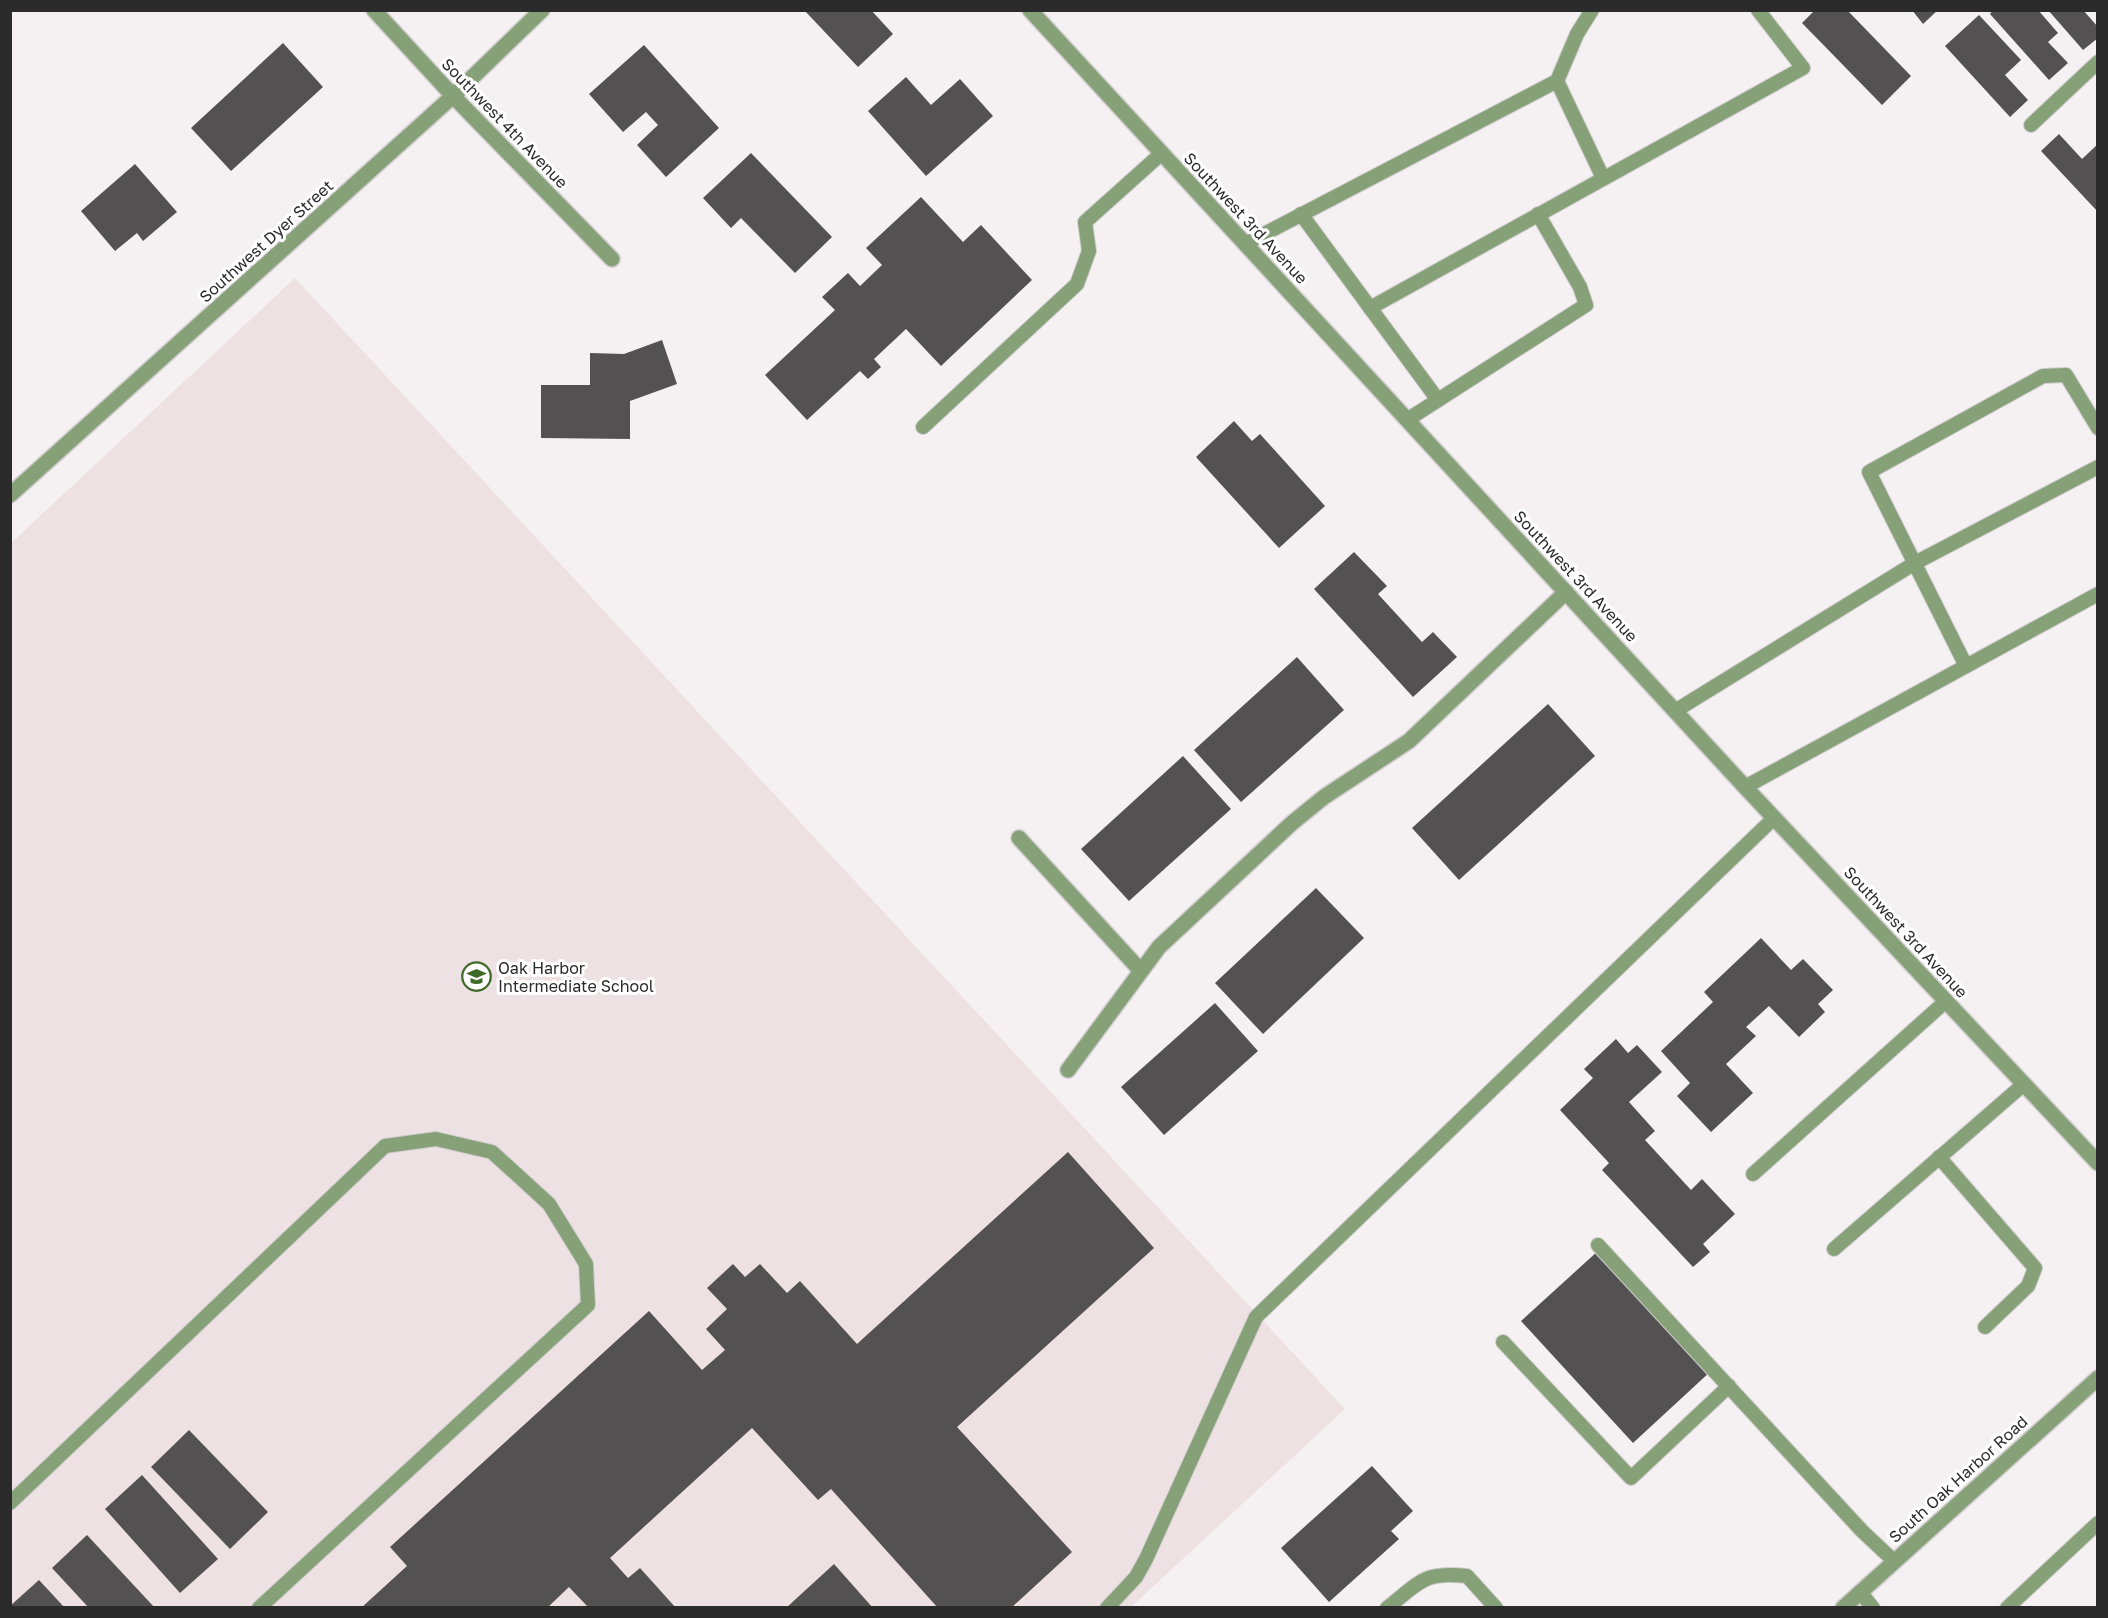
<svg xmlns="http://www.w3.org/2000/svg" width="2108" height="1618" font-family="'Golos Text',sans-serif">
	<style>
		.built { fill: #eee1e3 }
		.building { fill: #545152 }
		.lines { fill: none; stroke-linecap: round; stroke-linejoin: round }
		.lane-casing { stroke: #d1cdce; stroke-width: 16 }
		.street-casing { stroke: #d1cdce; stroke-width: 18 }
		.lane { stroke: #86a078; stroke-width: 14 }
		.street { stroke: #86a078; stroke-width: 15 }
		.labels { text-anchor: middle; stroke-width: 6; stroke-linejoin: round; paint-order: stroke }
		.street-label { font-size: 16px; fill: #2c2b2b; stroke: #fff }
		.poi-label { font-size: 16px; fill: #2c2b2b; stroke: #fff; text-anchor: start }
	</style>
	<rect width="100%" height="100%" fill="#f5f1f2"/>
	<!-- built -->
	<polygon class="built" points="295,278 1345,1409 1131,1607 11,1608 11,543"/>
	<!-- building -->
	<g class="building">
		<polygon points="804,10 871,10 893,34 858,67"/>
		<polygon points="1815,10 1847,10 1911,76 1882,105 1802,23"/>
		<polygon points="1912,10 1938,10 1923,24"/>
		<polygon points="1993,10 2038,10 2058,33 2048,42 2068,63 2049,80 1990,14"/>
		<polygon points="2048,10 2083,10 2098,27 2098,38 2083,50"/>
		<polygon points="1979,15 2021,60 2005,75 2028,100 2010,117 1945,46"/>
		<polygon points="283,43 323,87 231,171 191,128"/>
		<polygon points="644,45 719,128 666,177 637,145 658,125 646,112 623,132 589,94"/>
		<polygon points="906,77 931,105 960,79 993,116 926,176 868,111"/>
		<polygon points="2059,134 2082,159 2098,144 2098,212 2041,151"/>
		<polygon points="751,153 832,237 795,273 741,218 731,228 703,198"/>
		<polygon points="135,164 177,212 143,241 137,233 115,251 81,211"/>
		<polygon points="921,197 963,242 981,225 1032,280 941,366 906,329 874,359 881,367 868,379 860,371 807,420 765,375 835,310 822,297 848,273 860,286 882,265 866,248"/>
		<polygon points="662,340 677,384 630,401 630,439 541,438 541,385 590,385 590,353 624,354"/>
		<polygon points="1234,421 1252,441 1260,434 1325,506 1279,548 1196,457"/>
		<polygon points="1354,552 1387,586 1378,594 1422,642 1433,632 1457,657 1413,697 1314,589"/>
		<polygon points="1297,657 1344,710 1241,802 1194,750"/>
		<polygon points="1548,704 1595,756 1459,880 1412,828"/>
		<polygon points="1183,756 1231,809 1129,901 1081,849"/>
		<polygon points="1316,888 1364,938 1263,1034 1215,983"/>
		<polygon points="1761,938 1791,970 1803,959 1833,990 1818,1004 1825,1012 1799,1037 1769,1006 1746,1027 1756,1036 1726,1064 1753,1093 1711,1132 1677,1096 1690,1083 1661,1051 1713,1002 1704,992"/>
		<polygon points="1215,1003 1258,1051 1164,1135 1121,1087"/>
		<polygon points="1616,1039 1628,1053 1637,1045 1662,1072 1629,1102 1655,1131 1645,1140 1691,1190 1702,1179 1735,1214 1703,1244 1710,1252 1693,1267 1602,1170 1609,1163 1560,1110 1593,1078 1584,1069"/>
		<polygon points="1068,1152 1154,1248 957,1427 1072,1552 1011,1608 938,1608 831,1489 818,1500 752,1428 610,1558 628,1578 640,1568 676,1608 585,1608 587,1606 569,1587 547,1608 361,1608 407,1566 390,1547 649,1311 702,1370 725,1350 706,1329 727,1309 707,1288 733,1264 745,1277 760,1264 787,1293 800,1281 857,1344"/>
		<polygon points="1599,1250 1711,1371 1633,1443 1521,1321"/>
		<polygon points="189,1430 268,1512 230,1549 151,1467"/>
		<polygon points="1372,1466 1413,1511 1391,1531 1399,1539 1329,1602 1281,1548"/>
		<polygon points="142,1475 218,1559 180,1593 105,1509"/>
		<polygon points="87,1535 155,1608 89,1608 52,1568"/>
		<polygon points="834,1564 873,1608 786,1608"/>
		<polygon points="39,1580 65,1608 10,1608 10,1606"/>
	</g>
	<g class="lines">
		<defs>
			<g id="lane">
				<polyline points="1557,81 1603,178"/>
				<polyline points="2031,125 2098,62"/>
				<polyline points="1301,214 1438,400"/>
				<polyline points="1245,244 1557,81 1577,34 1592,10"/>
				<polyline points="1370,308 1803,68 1758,10"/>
				<polyline points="1407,420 1586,305 1580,287 1538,214"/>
				<polyline points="923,427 1077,284 1089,251 1085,222 1162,153"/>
				<polyline points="1966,666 1869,472 2043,376 2066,375 2098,428"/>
				<polyline points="1675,711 1915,563 2098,467"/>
				<polyline points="1745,787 2098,594"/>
				<polyline points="1939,1157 2035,1268 2028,1286 1985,1327"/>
				<polyline points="1753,1174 1946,1001"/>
				<polyline points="1598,1245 1862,1531 1894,1561"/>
				<polyline points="1834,1249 2024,1084"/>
				<polyline points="1503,1342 1631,1478 1729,1386"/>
				<polyline points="10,1503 385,1146 436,1139 492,1152 549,1204 586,1264 588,1305 259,1608"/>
				<polyline points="1860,1592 1873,1608"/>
				<polyline points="1107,1608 1136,1577 1146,1559 1256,1317 1774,818"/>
				<path d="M1387 1608C1420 1582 1424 1571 1467 1576L1496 1608"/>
				<polyline points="2007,1608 2098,1523"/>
			</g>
			<g id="street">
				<polyline points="374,10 453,96 612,259"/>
				<polyline points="1030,10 1745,787 2098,1163"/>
				<polyline points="10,495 453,96 542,10"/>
				<polyline points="1019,838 1141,971"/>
				<polyline points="1068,1070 1159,947 1292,823 1324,797 1409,741 1566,592"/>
				<polyline points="1843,1608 2098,1378"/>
			</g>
		</defs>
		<!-- lane casing -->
		<use href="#lane" class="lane-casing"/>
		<!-- street casing -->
		<use href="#street" class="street-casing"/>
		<!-- lane -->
		<use href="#lane" class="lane"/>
		<!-- street -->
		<use href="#street" class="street"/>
	</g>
	<!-- icons -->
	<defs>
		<symbol id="school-ring" viewBox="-11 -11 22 22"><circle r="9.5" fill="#fff" stroke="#406a27" stroke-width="1.5"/><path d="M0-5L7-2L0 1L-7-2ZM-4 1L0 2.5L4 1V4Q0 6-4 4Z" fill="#406a27"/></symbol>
	</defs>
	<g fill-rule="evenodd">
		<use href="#school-ring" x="460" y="960" width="33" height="33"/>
	</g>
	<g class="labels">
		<!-- street labels -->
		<g class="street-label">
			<text transform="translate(505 123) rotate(46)" y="6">Southwest 4th Avenue</text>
			<text transform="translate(1246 218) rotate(47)" y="6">Southwest 3rd Avenue</text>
			<text transform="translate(266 241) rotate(-42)" y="6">Southwest Dyer Street</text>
			<text transform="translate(1576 576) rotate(47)" y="6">Southwest 3rd Avenue</text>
			<text transform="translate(1906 932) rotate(47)" y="6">Southwest 3rd Avenue</text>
			<text transform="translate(1958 1479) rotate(-42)" y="6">South Oak Harbor Road</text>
		</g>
		<!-- poi labels -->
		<g class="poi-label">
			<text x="498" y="974">Oak Harbor<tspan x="498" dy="18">Intermediate School</tspan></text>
		</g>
	</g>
	<!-- border -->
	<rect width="2108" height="1618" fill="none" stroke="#2c2b2b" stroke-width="24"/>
</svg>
